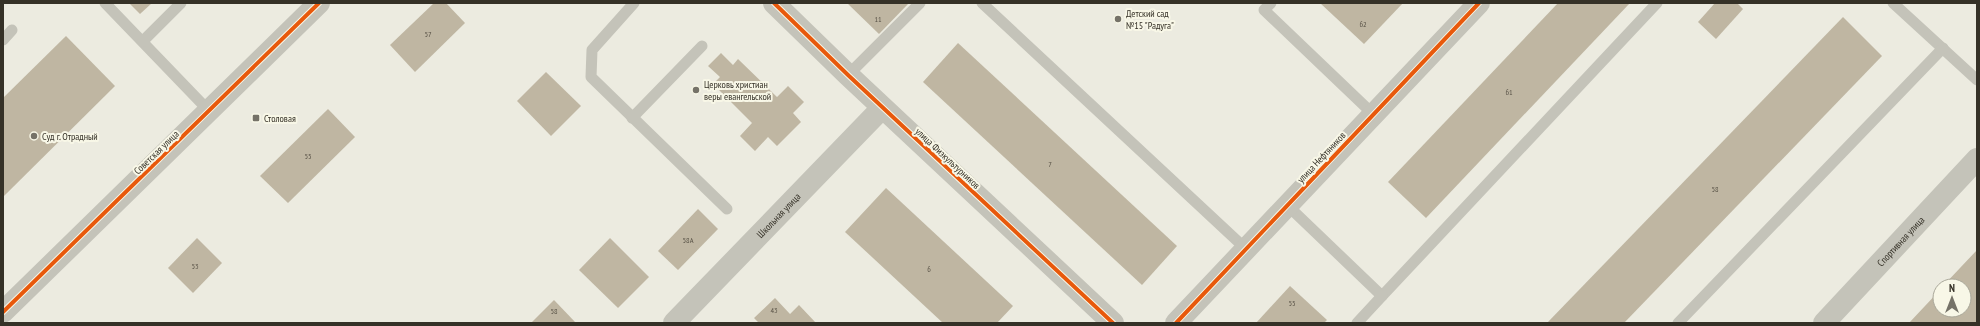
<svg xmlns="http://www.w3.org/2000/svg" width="1980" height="326" font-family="'PT Sans Narrow',sans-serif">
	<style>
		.building { fill: #bfb6a2 }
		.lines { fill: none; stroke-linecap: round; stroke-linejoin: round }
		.lane { stroke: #c4c3b9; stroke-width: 11 }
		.street { stroke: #c4c3b9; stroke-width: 22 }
		.cycleway-casing { stroke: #f8f7e7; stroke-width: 6 }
		.cycleway { stroke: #e8590c; stroke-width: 4 }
		.poi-dot { fill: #757268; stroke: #f8f7e7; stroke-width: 1.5 }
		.labels { text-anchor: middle; stroke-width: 4; stroke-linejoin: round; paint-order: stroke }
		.number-label { font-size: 8px; fill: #585246 }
		.poi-label { font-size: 10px; fill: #353127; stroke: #f8f7e7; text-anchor: start }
		.street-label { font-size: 10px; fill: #353127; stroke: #f8f7e7 }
	</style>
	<rect width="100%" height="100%" fill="#ecebe0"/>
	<!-- building -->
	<g class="building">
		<polygon points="129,3 152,3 140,14"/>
		<polygon points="434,3 446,3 465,23 415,72 390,45"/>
		<polygon points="847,3 909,3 879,34"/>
		<polygon points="1320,3 1403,3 1364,44"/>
		<polygon points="1558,3 1630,3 1426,218 1388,182"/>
		<polygon points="1715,3 1737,3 1743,9 1716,39 1698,22"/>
		<polygon points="1843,17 1882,56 1624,323 1547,323"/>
		<polygon points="66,36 115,86 3,197 3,98"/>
		<polygon points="958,43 1177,246 1142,285 923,82"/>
		<polygon points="721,53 733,65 738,59 777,97 788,86 804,102 793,113 801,122 777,146 768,137 755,151 740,136 752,123 713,84 720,77 708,66"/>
		<polygon points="546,72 581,106 551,136 517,101"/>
		<polygon points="328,109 355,137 288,203 260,176"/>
		<polygon points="886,188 1013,306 997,323 943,323 845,232"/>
		<polygon points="698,209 718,229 678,270 658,251"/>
		<polygon points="197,238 222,263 193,293 168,268"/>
		<polygon points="610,238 649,277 618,308 579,270"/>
		<polygon points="1977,250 1977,323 1909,323 1940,290 1940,310 1964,310 1964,286 1943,286"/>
		<polygon points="1290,286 1327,320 1324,323 1256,323"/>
		<polygon points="775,298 790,314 799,305 816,323 759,323 754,318"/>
		<polygon points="554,300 576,323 531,323"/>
	</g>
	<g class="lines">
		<!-- lane -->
		<g class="lane">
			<polyline points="105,3 209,111"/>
			<polyline points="634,3 592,50 591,77 727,209"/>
			<polyline points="982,3 1246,249"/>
			<polyline points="1271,3 1264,10 1373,114"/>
			<polyline points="1893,3 1977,80"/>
			<polyline points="3,40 12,30"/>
			<polyline points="143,41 181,3"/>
			<polyline points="848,75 920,3"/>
			<polyline points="632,118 702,46"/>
			<polyline points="1287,205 1382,296 1657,3"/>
			<polyline points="1357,323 1382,296"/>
			<polyline points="1678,323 1943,48"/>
		</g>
		<!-- street -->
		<g class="street">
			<polyline points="774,3 848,75 1113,323"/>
			<polyline points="3,312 319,3"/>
			<path id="s1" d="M674 323 882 108"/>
			<polyline points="1176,323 1479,3"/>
			<path id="s2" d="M1824 323 1977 159"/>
		</g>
		<defs>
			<g id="cycleway">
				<polyline points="774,3 848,75 1113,323"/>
				<polyline points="3,312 319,3"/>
				<polyline points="1176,323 1479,3"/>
			</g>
		</defs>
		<!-- cycleway casing -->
		<use href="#cycleway" class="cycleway-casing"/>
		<!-- cycleway -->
		<use href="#cycleway" class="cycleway"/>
	</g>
	<!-- markers -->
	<g class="poi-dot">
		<circle cx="1118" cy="19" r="4"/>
		<circle cx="696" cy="90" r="4"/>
		<rect x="252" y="114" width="8" height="8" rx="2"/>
		<circle cx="34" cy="136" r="4"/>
	</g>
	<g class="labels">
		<!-- number labels -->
		<g class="number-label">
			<text x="878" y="22">11</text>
			<text x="1363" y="27">62</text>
			<text x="428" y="37">57</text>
			<text x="1509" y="95">61</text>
			<text x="308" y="159">55</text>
			<text x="1050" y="167">7</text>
			<text x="1715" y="192">58</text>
			<text x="688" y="243">58А</text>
			<text x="195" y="269">53</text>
			<text x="929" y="272">6</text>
			<text x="1292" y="306">55</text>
			<text x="774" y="313">43</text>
			<text x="554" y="314">58</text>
		</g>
		<!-- poi labels -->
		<g class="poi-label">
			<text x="1126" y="17">Детский сад<tspan x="1126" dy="12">№15 "Радуга"</tspan></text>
			<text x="704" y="88">Церковь христиан<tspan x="704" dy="12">веры евангельской</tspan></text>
			<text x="264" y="122">Столовая</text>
			<text x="42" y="140">Суд г. Отрадный</text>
		</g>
		<!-- street labels -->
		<g class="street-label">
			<text transform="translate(156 152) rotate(-44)" y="4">Советская улица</text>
			<text transform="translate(1321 157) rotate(-47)" y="4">улица Нефтяников</text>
			<text transform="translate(948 158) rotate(43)" y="4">улица Физкультурников</text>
			<text dy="4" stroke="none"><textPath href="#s1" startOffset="150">Школьная улица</textPath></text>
			<text dy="4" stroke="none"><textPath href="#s2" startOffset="112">Спортивная улица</textPath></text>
		</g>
	</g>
	<!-- border -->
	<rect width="1980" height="326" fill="none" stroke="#353127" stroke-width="8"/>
	<!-- north arrow -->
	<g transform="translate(1952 298)"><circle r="19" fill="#f8f7e7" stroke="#aaa89a"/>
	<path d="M0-3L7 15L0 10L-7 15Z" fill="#757268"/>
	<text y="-6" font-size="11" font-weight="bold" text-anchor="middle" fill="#353127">N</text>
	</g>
</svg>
